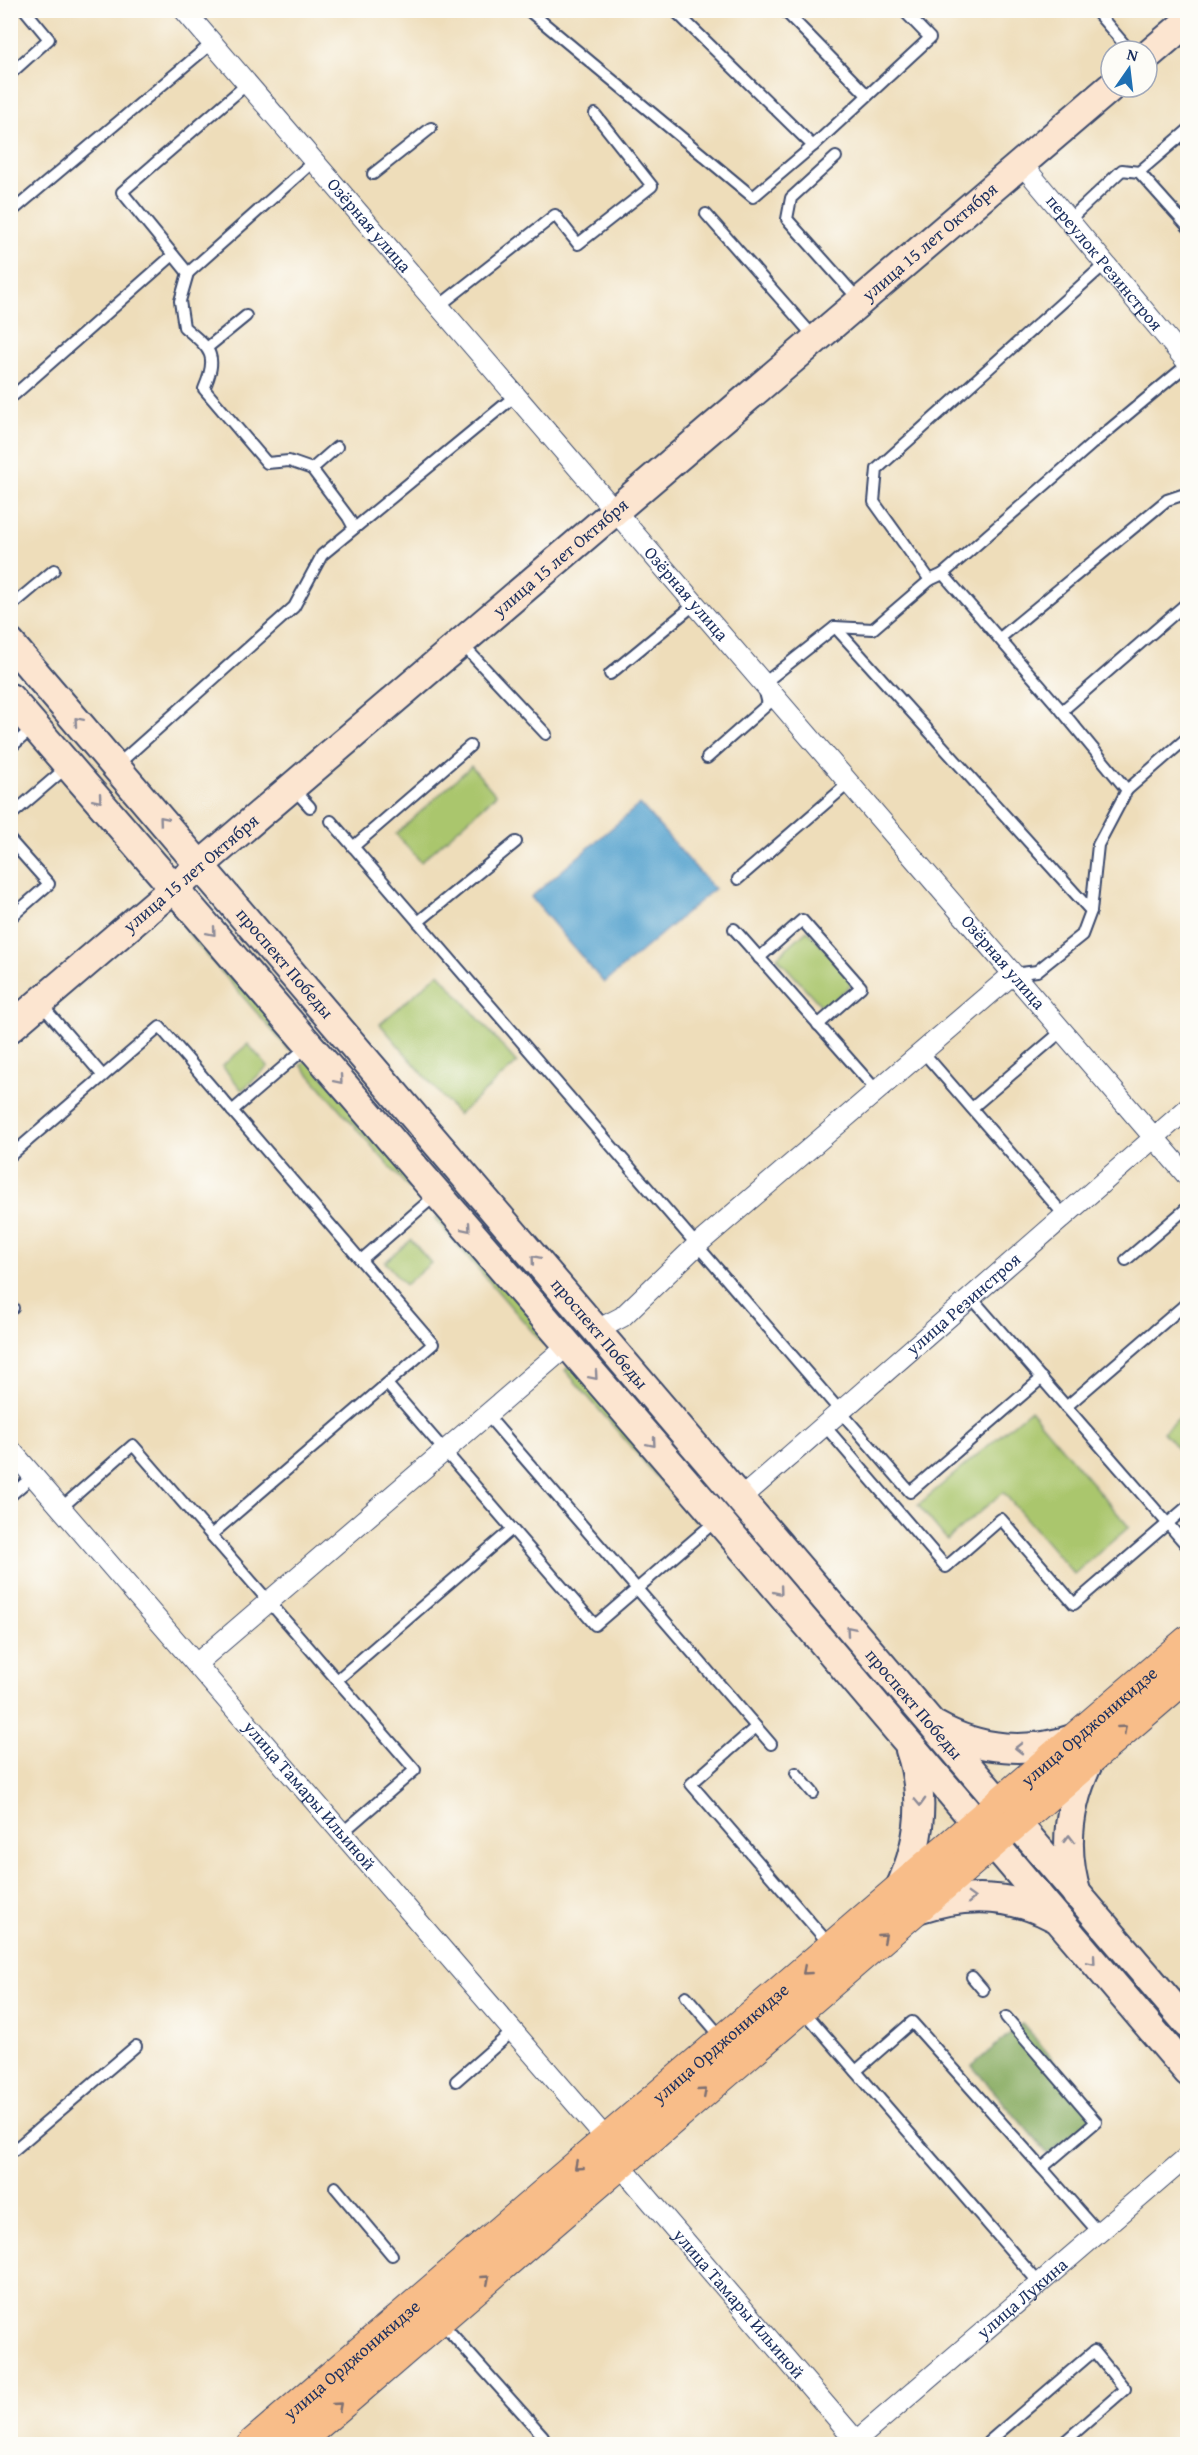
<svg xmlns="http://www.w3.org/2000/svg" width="1198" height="2455" font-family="'Gentium Book Plus',serif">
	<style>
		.green { fill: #aac66d; stroke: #627a66; stroke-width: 1.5 }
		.forest { fill: #87ab60; stroke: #516d5f; stroke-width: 1.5 }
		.water { fill: #55a2ce; stroke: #386896; stroke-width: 1.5 }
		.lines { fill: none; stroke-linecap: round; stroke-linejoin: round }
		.lane-casing { stroke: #3b496c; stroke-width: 14 }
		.street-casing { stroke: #3b496c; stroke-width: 22 }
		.secondary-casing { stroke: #3b496c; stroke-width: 32 }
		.primary-casing { stroke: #3b496c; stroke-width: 34 }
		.lane { stroke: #fff; stroke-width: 10 }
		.street { stroke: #fff; stroke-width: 20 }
		.secondary { stroke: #fce5d0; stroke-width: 28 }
		.primary { stroke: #f8bd89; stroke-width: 32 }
		.oneway { stroke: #8c8a97 }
		.oneway2 { stroke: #7e6f71 }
		.labels { text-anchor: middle; stroke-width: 4.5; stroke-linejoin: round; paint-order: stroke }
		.street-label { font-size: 18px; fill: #1b2f5e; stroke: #fdfcf7 }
	</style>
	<rect width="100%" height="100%" fill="#fdfcf7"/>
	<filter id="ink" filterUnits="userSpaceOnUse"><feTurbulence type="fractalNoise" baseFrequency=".0167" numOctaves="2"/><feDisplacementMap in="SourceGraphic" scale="12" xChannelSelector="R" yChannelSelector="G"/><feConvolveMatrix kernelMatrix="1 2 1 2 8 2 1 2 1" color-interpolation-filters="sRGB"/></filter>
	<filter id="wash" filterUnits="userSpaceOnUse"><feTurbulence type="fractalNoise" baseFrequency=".008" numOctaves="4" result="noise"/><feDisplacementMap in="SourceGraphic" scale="24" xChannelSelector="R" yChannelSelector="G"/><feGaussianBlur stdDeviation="1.35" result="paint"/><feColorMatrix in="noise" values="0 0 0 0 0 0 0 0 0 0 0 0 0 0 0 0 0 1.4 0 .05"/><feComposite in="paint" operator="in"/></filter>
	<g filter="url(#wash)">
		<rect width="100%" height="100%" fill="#eeddba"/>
		<!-- green -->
		<g class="green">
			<polygon points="471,766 496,795 421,862 396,834"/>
			<polygon points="193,925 296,1044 289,1050 186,931"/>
			<polygon points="807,930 854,982 824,1009 777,957"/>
			<polygon points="439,973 517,1063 458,1115 380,1024"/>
			<polygon points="248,1044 268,1067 242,1090 222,1066"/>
			<polygon points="308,1059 418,1185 411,1191 301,1065"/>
			<polygon points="442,1213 551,1339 544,1345 435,1219"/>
			<polygon points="411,1240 431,1263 405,1285 385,1262"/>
			<polygon points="572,1364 701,1514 694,1520 565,1370"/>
			<polygon points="1030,1410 1129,1527 1074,1574 1003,1492 947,1540 918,1505"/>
			<polygon points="1187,1411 1187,1460 1163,1432"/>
		</g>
		<!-- forest -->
		<polygon class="forest" points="1022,2023 1098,2112 1048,2154 972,2066"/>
		<!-- water -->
		<polygon class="water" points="640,804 714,889 604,983 531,897"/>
	</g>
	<g filter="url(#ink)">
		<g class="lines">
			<defs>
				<g id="lane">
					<polyline points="528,10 753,197 813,146 930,38 903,10"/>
					<polyline points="674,10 813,146"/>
					<polyline points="784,10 867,95"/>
					<polyline points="1095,10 1130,51"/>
					<polyline points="10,74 49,39 25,10"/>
					<polyline points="247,84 122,192 188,273 314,161"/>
					<polyline points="836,157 791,198 787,219 860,301"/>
					<polyline points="1139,172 1188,130"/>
					<polyline points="373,174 431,128"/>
					<polyline points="10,213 212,43"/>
					<polyline points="706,214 815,338"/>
					<polyline points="1069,220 1122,170 1139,172 1188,227"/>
					<polyline points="1105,264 877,469 874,502 930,580 943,574 1092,444 1188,364"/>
					<path d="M188 273 180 301 184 327C210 349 219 354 204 389L267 463 289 461 312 469 337 447"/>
					<polyline points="439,306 555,215 578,244 652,186 595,114"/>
					<polyline points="208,347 246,316"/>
					<polyline points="14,395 173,255"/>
					<polyline points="312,469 348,517 354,528"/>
					<polyline points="943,574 1062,711 1127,790 1188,737"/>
					<polyline points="10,607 54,570"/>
					<polyline points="835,627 1091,911 1082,935 1037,971 1013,974"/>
					<polyline points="1000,638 1167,500 1182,495 1188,500"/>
					<polyline points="461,643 546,734"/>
					<polyline points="610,674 695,604"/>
					<polyline points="1062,711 1188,602"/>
					<polyline points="10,748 33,728"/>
					<polyline points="707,758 768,704 763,684 835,627 873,629 930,580"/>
					<polyline points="116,766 294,607 322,555 515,396"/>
					<polyline points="292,787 310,807"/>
					<polyline points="10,816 67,767"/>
					<polyline points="331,821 910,1492 1042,1378"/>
					<polyline points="10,840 49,884 10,918"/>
					<polyline points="353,847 470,746"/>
					<polyline points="738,879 849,783"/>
					<polyline points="1091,911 1098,845 1127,790"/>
					<polyline points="418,922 516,842"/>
					<polyline points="734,929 877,1091"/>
					<polyline points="759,958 802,920 861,987 818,1025"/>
					<polyline points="41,1004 103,1076"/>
					<polyline points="923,1052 1064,1215"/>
					<polyline points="972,1108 1062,1031"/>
					<polyline points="232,1111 309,1045"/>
					<polyline points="10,1156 160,1027 433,1344 211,1535"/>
					<polyline points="361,1260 437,1194"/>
					<polyline points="1126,1260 1188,1207"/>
					<polyline points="971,1297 1188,1547"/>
					<polyline points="10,1305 13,1308 10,1310"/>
					<polyline points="387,1384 595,1625 718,1519"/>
					<polyline points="1066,1407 1188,1302"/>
					<polyline points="487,1415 771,1744"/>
					<polyline points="824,1425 946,1567 1001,1519 1074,1604 1188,1506"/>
					<polyline points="10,1496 33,1476"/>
					<polyline points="61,1508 133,1445 415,1770 342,1833"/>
					<polyline points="337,1680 512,1529"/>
					<polyline points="10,1705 10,1706"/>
					<polyline points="756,1727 691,1784 830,1945"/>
					<polyline points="796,1773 813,1793"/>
					<polyline points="972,1977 983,1990"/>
					<polyline points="686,1996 723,2039"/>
					<polyline points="803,2010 1039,2283"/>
					<polyline points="1006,2017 1096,2122 1042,2168 1098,2232"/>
					<polyline points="856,2071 912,2022 1042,2168"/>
					<polyline points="456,2081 513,2031"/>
					<polyline points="10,2146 14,2150 136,2046"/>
					<polyline points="335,2187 392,2255"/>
					<polyline points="441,2322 543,2436"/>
					<polyline points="986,2444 1094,2351 1125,2389 1062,2444"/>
				</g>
				<g id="street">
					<path id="s1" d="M184 10 1188 1177"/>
					<path id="s2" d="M1021 163 1188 363"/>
					<polyline points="595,1331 622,1317 697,1245 1013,974"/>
					<path id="s3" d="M10 1449 608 2141"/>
					<path id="s4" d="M739 1500 1188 1108"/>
					<polyline points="196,1664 568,1345"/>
					<path id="s5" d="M619 2164 859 2444"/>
					<path id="s6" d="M856 2441 1188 2156"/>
				</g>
				<g id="secondary">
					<polyline points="1147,56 1188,21"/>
					<path id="s7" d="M10 643C406 1101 793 1566 1188 2024"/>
					<polyline points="10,698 718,1519 1188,2072"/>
					<path id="s8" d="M10 1028 1111 87"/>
					<path d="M936 1726C980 1751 1029 1754 1076 1738"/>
					<path d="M898 1892C920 1846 927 1799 910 1750"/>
					<path d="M1077 1895C1062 1847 1069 1799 1092 1756"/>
					<path d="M914 1910C960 1894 1008 1893 1052 1916"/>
				</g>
				<g id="primary">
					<path id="s9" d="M254 2444 1188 1642"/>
					<polyline points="294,2444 1188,1674"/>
				</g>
			</defs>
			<!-- lane casing -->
			<use href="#lane" class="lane-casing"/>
			<!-- street casing -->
			<use href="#street" class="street-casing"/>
			<!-- secondary casing -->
			<use href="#secondary" class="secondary-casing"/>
			<!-- primary casing -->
			<use href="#primary" class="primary-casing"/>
			<!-- lane -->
			<use href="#lane" class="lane"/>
			<!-- street -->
			<use href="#street" class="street"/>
			<!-- secondary -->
			<use href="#secondary" class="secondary"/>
			<!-- primary -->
			<use href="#primary" class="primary"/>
		</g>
		<!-- one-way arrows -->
		<defs><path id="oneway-chevron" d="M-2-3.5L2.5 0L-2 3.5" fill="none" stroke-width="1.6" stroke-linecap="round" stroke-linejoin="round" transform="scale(1.5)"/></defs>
		<g class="oneway">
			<use href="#oneway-chevron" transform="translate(78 721) rotate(-131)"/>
			<use href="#oneway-chevron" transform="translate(98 799) rotate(49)"/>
			<use href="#oneway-chevron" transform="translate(163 820) rotate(-130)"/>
			<use href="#oneway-chevron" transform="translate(212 932) rotate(49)"/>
			<use href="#oneway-chevron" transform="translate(339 1080) rotate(49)"/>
			<use href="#oneway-chevron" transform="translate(467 1228) rotate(49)"/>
			<use href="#oneway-chevron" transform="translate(535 1259) rotate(-130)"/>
			<use href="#oneway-chevron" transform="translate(594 1376) rotate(49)"/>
			<use href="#oneway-chevron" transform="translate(652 1443) rotate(49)"/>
			<use href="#oneway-chevron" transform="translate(779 1591) rotate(50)"/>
			<use href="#oneway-chevron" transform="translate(850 1630) rotate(-131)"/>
			<use href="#oneway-chevron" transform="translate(1019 1748) rotate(180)"/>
			<use href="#oneway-chevron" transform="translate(920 1802) rotate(88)"/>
			<use href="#oneway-chevron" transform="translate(1069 1839) rotate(-89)"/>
			<use href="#oneway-chevron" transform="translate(971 1898) rotate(-2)"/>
			<use href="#oneway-chevron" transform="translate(1092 1961) rotate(49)"/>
		</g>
		<g class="oneway2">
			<use href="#oneway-chevron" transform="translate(1123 1729) rotate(-41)"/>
			<use href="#oneway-chevron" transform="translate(883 1937) rotate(-41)"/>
			<use href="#oneway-chevron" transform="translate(806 1971) rotate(139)"/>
			<use href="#oneway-chevron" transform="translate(703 2092) rotate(-41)"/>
			<use href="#oneway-chevron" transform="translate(578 2166) rotate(139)"/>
			<use href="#oneway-chevron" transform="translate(486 2279) rotate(-41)"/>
			<use href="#oneway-chevron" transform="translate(338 2406) rotate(-41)"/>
		</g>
	</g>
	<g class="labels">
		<!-- street labels -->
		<g class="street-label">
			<text dy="6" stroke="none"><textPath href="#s1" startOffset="284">Озёрная улица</textPath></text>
			<text dy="6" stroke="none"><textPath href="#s8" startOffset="1210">улица 15 лет Октября</textPath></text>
			<text dy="6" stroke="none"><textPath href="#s2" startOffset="130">переулок Резинстроя</textPath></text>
			<text dy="6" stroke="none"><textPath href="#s8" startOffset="724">улица 15 лет Октября</textPath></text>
			<text dy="6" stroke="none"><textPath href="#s1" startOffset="770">Озёрная улица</textPath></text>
			<text dy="6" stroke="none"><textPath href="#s8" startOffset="238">улица 15 лет Октября</textPath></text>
			<text dy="6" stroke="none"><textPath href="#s1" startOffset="1256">Озёрная улица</textPath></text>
			<text dy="6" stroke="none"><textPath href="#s7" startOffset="422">проспект Победы</textPath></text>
			<text dy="6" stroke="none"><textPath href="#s4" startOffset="298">улица Резинстроя</textPath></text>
			<text dy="6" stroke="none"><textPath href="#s7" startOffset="908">проспект Победы</textPath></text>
			<text dy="6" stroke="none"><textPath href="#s7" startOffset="1394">проспект Победы</textPath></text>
			<text dy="6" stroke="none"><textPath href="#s9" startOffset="1101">улица Орджоникидзе</textPath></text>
			<text dy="6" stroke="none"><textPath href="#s3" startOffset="458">улица Тамары Ильиной</textPath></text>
			<text dy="6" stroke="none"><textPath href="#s9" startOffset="615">улица Орджоникидзе</textPath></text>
			<text dy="6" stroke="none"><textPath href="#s6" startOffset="219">улица Лукина</textPath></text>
			<text dy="6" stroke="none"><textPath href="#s5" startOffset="184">улица Тамары Ильиной</textPath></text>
			<text dy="6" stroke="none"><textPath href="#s9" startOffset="129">улица Орджоникидзе</textPath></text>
		</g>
	</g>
	<!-- margin -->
	<rect width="1198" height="2455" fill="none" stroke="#fdfcf7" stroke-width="36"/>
	<!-- north arrow -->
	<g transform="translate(1129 69) rotate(14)"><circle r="28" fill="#fdfcf7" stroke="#a3aaba" stroke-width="1.5"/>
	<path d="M0-4.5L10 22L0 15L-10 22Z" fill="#1f6fb2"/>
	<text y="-9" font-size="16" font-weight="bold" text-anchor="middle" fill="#1b2f5e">N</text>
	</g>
</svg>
